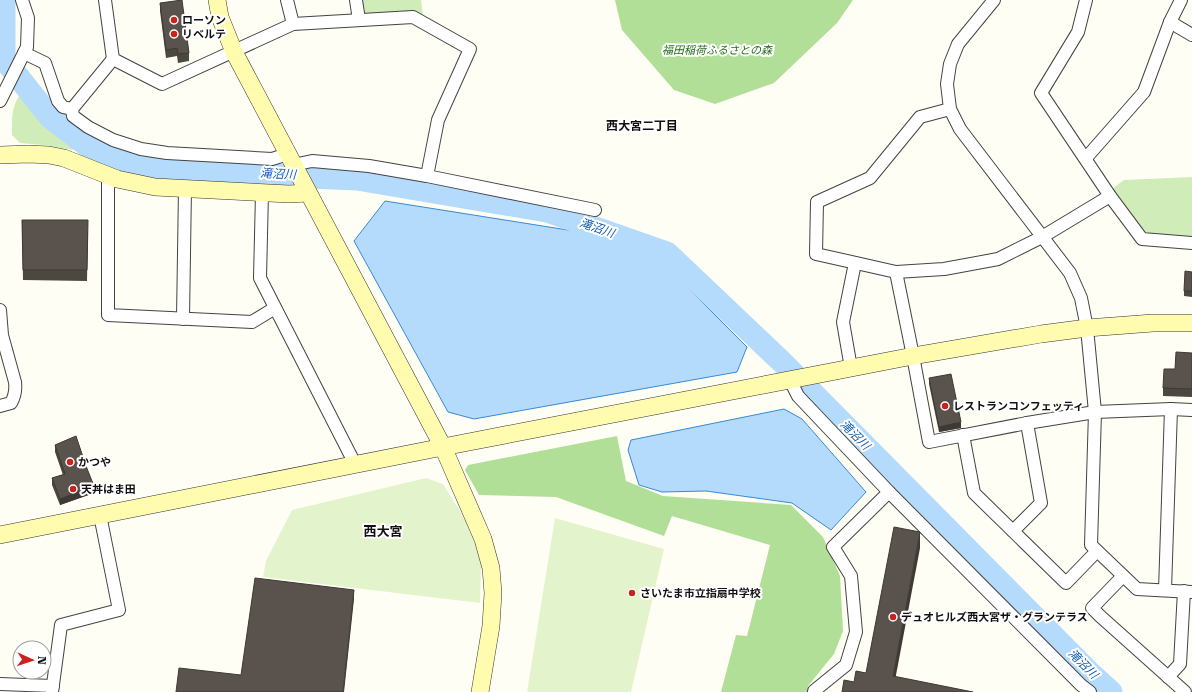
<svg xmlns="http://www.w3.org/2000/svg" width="1192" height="692" font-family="'Roboto Serif','Noto Sans JP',serif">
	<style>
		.green { fill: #d0edb9 }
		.forest { fill: #b2df97 }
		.pitch { fill: #e3f4cc }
		.water { fill: #b4dbfb; stroke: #358ad7 }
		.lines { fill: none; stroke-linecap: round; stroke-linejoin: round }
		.river { stroke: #b4dbfb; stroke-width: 23 }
		.street-casing { stroke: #434343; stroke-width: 14 }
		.secondary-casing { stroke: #323232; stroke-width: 18 }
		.street { stroke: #fff; stroke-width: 12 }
		.secondary { stroke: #fffcaf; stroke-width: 17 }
		.wall { fill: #4d4741 }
		.shaded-wall { fill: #3f3935 }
		.building { fill: #5a524c; stroke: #3f3935 }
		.poi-dot { fill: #cc221d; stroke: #fff; stroke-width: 1.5 }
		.labels { text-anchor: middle; stroke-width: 4; stroke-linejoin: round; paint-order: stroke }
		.poi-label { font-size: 11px; font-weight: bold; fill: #101010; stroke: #fff; text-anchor: start }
		.park-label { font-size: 11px; font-style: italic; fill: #256e1a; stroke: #fff }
		.neighbourhood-label { font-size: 12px; font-weight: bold; fill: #101010; stroke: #fff }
		.water-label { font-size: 12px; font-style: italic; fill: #0e5bad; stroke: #fff }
		.quarter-label { font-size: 13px; font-weight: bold; fill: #101010; stroke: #fff }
	</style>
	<rect width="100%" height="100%" fill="#fffef4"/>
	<!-- green -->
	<g class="green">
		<polygon points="360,0 421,0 423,17 366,14 361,11"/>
		<path d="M19 96 49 126 80 151 44 145 20 143 12 135C12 121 11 108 19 96Z"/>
		<polygon points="1192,177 1192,240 1144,236 1112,189 1124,180"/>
	</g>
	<!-- forest -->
	<g class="forest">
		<polygon points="615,0 853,0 837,23 774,83 715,104 674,90 622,30"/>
		<polygon points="617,436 626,481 663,496 791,505 823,537 840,576 843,631 834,654 808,686 807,692 721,692 736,635 747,636 770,545 672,516 664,536 556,497 479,495 465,470 468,465"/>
	</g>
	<!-- pitch -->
	<g class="pitch">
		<polygon points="426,478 443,484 471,529 481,566 480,603 263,577 266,561 292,510"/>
		<polygon points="555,518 664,549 631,692 527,692"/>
	</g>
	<!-- water -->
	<g class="water">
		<polygon points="385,201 593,234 662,262 747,347 737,372 474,419 448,412 354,241"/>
		<polygon points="784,409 802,419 866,492 831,530 792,503 706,491 662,492 639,485 628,450 631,440"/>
	</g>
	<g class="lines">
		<!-- river -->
		<polyline class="river" points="4,0 4,59 50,117 88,146 123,161 153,167 285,176 357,179 547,211 667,253 783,363 1089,672 1111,692"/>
		<defs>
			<g id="street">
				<polyline points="105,0 113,59 162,84 293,24 287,0"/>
				<polyline points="356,0 359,20"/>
				<polyline points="994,0 958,44 950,64 947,84 950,109 960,129 1070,273 1081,298 1087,328 1095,412 1091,545 1137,589 1192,592"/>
				<polyline points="1086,0 1078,32 1041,93 1110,196 1142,239 1192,243"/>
				<polyline points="1170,22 1192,35"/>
				<polyline points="293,24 413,17 470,49 438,120 427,176"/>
				<polyline points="24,53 45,63 58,101 63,107 72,109"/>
				<polyline points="113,59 72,109 73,116 88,127 113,140 141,149 167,153 272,159 288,154"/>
				<polyline points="0,101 27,47 28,18 22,0"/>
				<polyline points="950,109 920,117 870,178 817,202 816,254 896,272 944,269 998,259 1042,237 1110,196"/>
				<polyline points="1086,158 1144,92 1170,22 1181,0"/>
				<polyline points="293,165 312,161 369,166 427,176 595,210"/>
				<polyline points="108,175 108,315 252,322 275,308"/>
				<polyline points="262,193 260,278 355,464"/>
				<polyline points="896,272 913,356 929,442 1027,423 1095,412 1171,409 1192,410"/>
				<path d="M0 310 2 335 15 382C16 390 15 396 11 403L0 406"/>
				<polyline points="183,319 185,188"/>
				<polyline points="851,368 843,322 855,263"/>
				<polyline points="790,380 798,396 889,492 1081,685 1090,692"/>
				<polyline points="963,435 974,493 1066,583 1097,551"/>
				<polyline points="1013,531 1041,503 1027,423"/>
				<polyline points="1123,576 1092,608 1100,616 1185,692"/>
				<polyline points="1165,590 1171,409"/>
				<polyline points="1168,677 1180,664 1184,591"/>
				<polyline points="0,684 53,686"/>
				<polyline points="52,692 61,625 119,610 100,515"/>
				<polyline points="814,692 814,691 846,665 856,632 851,576 833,547 889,492"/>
			</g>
			<g id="secondary">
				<polyline points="217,0 220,17 234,52 443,447 483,539 491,568 493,593 491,626 480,692"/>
				<polyline points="0,155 29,154 49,155 64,158 117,179 155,187 289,194 308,193"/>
				<polyline points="0,535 443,447 913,356 1041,334 1087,328 1153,323 1192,323"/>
			</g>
		</defs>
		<!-- street casing -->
		<use href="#street" class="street-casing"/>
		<!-- secondary casing -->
		<use href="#secondary" class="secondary-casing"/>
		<!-- street -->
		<use href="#street" class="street"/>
		<!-- secondary -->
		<use href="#secondary" class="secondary"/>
	</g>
	<!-- wall -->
	<g class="wall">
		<polygon points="160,3 189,53 189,61 178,63 177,56 166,58 160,11"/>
		<polygon points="22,220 88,231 87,281 23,280"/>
		<polygon points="1192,272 1192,297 1184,296 1184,291"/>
		<polygon points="1192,353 1192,397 1163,396 1163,388 1175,369"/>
		<polygon points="929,378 961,428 939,432 929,384"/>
		<polygon points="55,445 94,493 60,505 52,485 52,478 63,475 55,452"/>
	</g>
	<!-- shaded-wall -->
	<g class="shaded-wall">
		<polygon points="961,422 961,428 939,432 939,427"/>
		<polygon points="94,486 94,493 60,505 60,499"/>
		<polygon points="920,532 920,548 893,691 893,676"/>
		<polygon points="354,590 354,599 344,692 343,692"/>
	</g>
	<!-- building -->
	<g class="building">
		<polygon points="182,0 189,53 178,54 177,48 166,50 160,3"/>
		<polygon points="22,220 88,220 87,270 23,270"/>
		<polygon points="1185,271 1192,272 1192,291 1184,291"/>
		<polygon points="1176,352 1192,353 1192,389 1163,388 1164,369 1175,369"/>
		<polygon points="951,374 961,422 939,427 929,378"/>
		<polygon points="76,436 86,466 94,486 60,499 52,478 65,474 55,445"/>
		<polygon points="894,527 920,532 893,676 973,692 842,692 844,680 854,682 856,671 866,673"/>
		<polygon points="255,578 354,590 343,692 176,692 179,668 241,675"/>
	</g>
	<!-- markers -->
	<g class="poi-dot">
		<circle cx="174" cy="20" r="4"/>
		<circle cx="174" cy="34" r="4"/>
		<circle cx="945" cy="406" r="4"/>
		<circle cx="70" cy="462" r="4"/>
		<circle cx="73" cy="489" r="4"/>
		<circle cx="632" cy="593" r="4"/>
		<circle cx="893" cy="617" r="4"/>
	</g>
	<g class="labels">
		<!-- poi labels -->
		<g class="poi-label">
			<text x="182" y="24">ローソン</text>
			<text x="182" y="38">リベルテ</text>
			<text x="953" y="410">レストランコンフェッティ</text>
			<text x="78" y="466">かつや</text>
			<text x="81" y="493">天丼はま田</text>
			<text x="640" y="597">さいたま市立指扇中学校</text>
			<text x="901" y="621">デュオヒルズ西大宮ザ・グランテラス</text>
		</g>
		<!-- park labels -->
		<g class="park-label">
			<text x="717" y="54">福田稲荷ふるさとの森</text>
		</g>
		<!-- neighbourhood labels -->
		<g class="neighbourhood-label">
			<text x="642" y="130">西大宮二丁目</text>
		</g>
		<!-- water labels -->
		<g class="water-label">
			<text transform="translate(278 174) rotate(3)" y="4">滝沼川</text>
			<text transform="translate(597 228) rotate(19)" y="4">滝沼川</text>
			<text transform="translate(855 435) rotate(45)" y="4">滝沼川</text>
			<text transform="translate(1083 664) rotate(45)" y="4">滝沼川</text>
		</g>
		<!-- quarter labels -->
		<g class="quarter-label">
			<text x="383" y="536">西大宮</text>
		</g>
	</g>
	<!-- north arrow -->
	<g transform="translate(32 660) rotate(93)"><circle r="19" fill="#ffffff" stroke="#9f9f9f"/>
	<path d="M0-3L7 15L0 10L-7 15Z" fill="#cc221d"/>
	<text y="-6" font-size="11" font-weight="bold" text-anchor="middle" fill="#101010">N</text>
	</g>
</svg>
